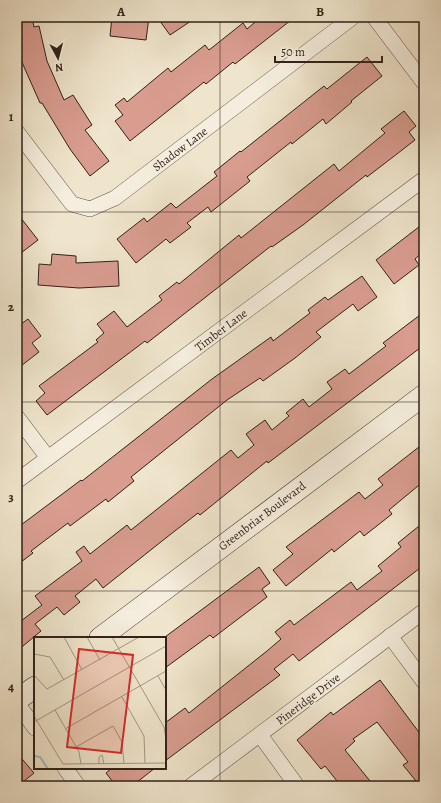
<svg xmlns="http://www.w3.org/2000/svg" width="441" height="803" font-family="Alegreya,serif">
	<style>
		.building { fill: #d99d90; stroke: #312119 }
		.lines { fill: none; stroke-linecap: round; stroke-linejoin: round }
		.street-casing { stroke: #605246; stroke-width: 16 }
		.secondary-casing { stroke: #312119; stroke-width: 22 }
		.street { stroke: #f5eede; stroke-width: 15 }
		.secondary { stroke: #f5eede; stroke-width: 21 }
		.grid { fill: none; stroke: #312119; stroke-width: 1; stroke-opacity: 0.55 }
		.labels { text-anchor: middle; stroke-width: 4; stroke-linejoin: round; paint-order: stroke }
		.street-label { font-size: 12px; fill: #312119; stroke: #f5eede }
		.inset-river { fill: none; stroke: #9cbdbf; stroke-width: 2 }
		.inset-road { fill: none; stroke: #a39784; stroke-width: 1 }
		.view { fill: #d62828; fill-opacity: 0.15; stroke: #d62828; stroke-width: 2 }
		.inset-edge { fill: none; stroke: #312119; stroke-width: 2 }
		.neatline { fill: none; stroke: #312119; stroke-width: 1.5 }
		.grid-label { font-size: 13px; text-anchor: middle; font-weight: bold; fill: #312119 }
	</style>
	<rect width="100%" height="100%" fill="#efe5cc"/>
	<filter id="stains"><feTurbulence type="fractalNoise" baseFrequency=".005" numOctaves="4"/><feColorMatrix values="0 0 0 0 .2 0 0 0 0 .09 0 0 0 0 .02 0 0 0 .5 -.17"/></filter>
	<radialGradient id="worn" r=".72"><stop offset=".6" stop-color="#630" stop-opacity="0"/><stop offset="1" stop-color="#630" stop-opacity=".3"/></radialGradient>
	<!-- building -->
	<g class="building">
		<polygon points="17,17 32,17 34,27 39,26 47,61 64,100 73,95 92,125 85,130 109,161 90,176 70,149 42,103 40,103 21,60 20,60 17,48"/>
		<polygon points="112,17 149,17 146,40 110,36"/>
		<polygon points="157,17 197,17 170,35"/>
		<polygon points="261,17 295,17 235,64 233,62 206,84 204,82 130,141 115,121 123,115 115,105 124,98 127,102 168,68 171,72 205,45 209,50 243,23 247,29"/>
		<polygon points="367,57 382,76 351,101 352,102 326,124 323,119 292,144 291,142 247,177 250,181 211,212 208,207 187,223 191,227 170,243 166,239 136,263 117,239 144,218 147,222 171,203 176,208 217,176 214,172 240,151 241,152 324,86 327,89"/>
		<polygon points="404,111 416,126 409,132 415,140 367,177 366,175 303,225 272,247 271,246 147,343 145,341 47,415 36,401 45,393 39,386 98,342 96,340 104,333 97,324 114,311 127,327 162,300 159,296 177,282 179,284 239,235 241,238 334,164 339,171 385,133 381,129"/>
		<polygon points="17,213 38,240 17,256"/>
		<polygon points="424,223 424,251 415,259 419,265 394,284 376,260"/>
		<polygon points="52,254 76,256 76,263 118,261 119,286 79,288 38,285 39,264 51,265"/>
		<polygon points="362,276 377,297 358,311 353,304 316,332 321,337 295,358 263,381 260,378 227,400 131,477 134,481 108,502 106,499 70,526 68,523 31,551 33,553 17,565 17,528 81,480 82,481 212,379 271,337 273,341 310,313 308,310 325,297 328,300"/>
		<polygon points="424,312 424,345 268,463 267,461 200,515 198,513 162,541 103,588 96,579 75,596 80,602 64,615 57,607 35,624 41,631 17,651 17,624 42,605 35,596 82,561 76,552 84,546 90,554 127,525 131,530 231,450 238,458 254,445 246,434 265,420 272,430 289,416 286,413 303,399 309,407 332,389 327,382 345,369 349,374 386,346 383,343"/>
		<polygon points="28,319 41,336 32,343 39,352 17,369 17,327"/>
		<polygon points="424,443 424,481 389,510 392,514 364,536 360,531 334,552 332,549 286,586 273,570 293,554 286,547 359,492 365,499 383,485 378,479"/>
		<polygon points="424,522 424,565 299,661 293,654 274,669 280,675 165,761 165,723 185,708 189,713 267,651 281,639 275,632 290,620 294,625 351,582 357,590 382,571 378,566 401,547 398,543"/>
		<polygon points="259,567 270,583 262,589 267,597 213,638 210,635 165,668 165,637"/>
		<polygon points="380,680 424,739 424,786 420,786 403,765 408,762 377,722 353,739 355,741 345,750 374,786 341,786 325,766 321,769 297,740 331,712 333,715"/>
		<polygon points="17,753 34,773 18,786 17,786"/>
		<polygon points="112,768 155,768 132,786 116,786 106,773"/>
	</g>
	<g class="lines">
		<defs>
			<g id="street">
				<polyline points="374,17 424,83"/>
				<polyline points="17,132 72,204 90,209 115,198 353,17"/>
				<polyline points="17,417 48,458"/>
				<polyline points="17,481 424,179"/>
				<polyline points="390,636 424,682"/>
				<polyline points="17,703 35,728"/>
				<polyline points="260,735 297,786"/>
				<polyline points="65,768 78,786"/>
				<polyline points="191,786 424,611"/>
			</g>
			<g id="secondary">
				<polyline points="100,638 424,395"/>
				<polyline points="17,700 35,687"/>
			</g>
		</defs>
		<!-- street casing -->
		<use href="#street" class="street-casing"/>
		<!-- secondary casing -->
		<use href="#secondary" class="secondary-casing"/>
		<!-- street -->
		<use href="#street" class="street"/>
		<!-- secondary -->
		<use href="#secondary" class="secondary"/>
	</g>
	<!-- grid -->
	<path class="grid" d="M220 17V786M17 212H424M17 402H424M17 591H424"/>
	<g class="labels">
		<!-- street labels -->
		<g class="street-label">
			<text transform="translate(180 149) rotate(-37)" y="4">Shadow Lane</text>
			<text transform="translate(221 330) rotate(-37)" y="4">Timber Lane</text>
			<text transform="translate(262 516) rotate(-37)" y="4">Greenbriar Boulevard</text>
			<text transform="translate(308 699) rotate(-37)" y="4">Pineridge Drive</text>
		</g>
	</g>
	<!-- overview -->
	<g transform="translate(34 637)">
		<rect width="132" height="132" fill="#efe5cc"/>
		<path class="inset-river" d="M0 119 6 120 14 132"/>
		<path class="inset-road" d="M30 0 48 33M53 0 66 23M78 0 130 90 132 102M0 17 16 20 30 43M0 38 13 52 105 0M124 39 132 53M88 60 110 99 111 126M21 73 45 115 47 127M0 79 29 127 132 126M0 85 132 9M31 92 132 34M42 110 79 89 88 105 90 127M132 126V102M65 127V120L68 118 70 127"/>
		<path class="view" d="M45 12 99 18 87 116 33 110Z"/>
		<rect width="132" height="132" class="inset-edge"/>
	</g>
	<!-- margin -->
	<rect width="441" height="803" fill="none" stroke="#efe5cc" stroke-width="44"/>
	<!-- north arrow -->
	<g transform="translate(58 58) rotate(173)" stroke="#f5eede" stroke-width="3" paint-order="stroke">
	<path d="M0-3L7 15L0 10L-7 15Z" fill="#312119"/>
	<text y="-6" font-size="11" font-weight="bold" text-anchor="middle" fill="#312119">N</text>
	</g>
	<!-- scale -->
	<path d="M275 56v6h107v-6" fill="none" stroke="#312119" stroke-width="2"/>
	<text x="281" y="56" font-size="12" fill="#312119" stroke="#f5eede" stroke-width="3" paint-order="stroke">50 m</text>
	<rect x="22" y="22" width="397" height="759" class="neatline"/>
	<g class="grid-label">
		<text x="121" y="16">A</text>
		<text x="320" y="16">B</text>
		<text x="11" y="121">1</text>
		<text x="11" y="311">2</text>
		<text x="11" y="501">3</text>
		<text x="11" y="691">4</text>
	</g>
	<rect width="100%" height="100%" filter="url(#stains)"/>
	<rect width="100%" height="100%" fill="url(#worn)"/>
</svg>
